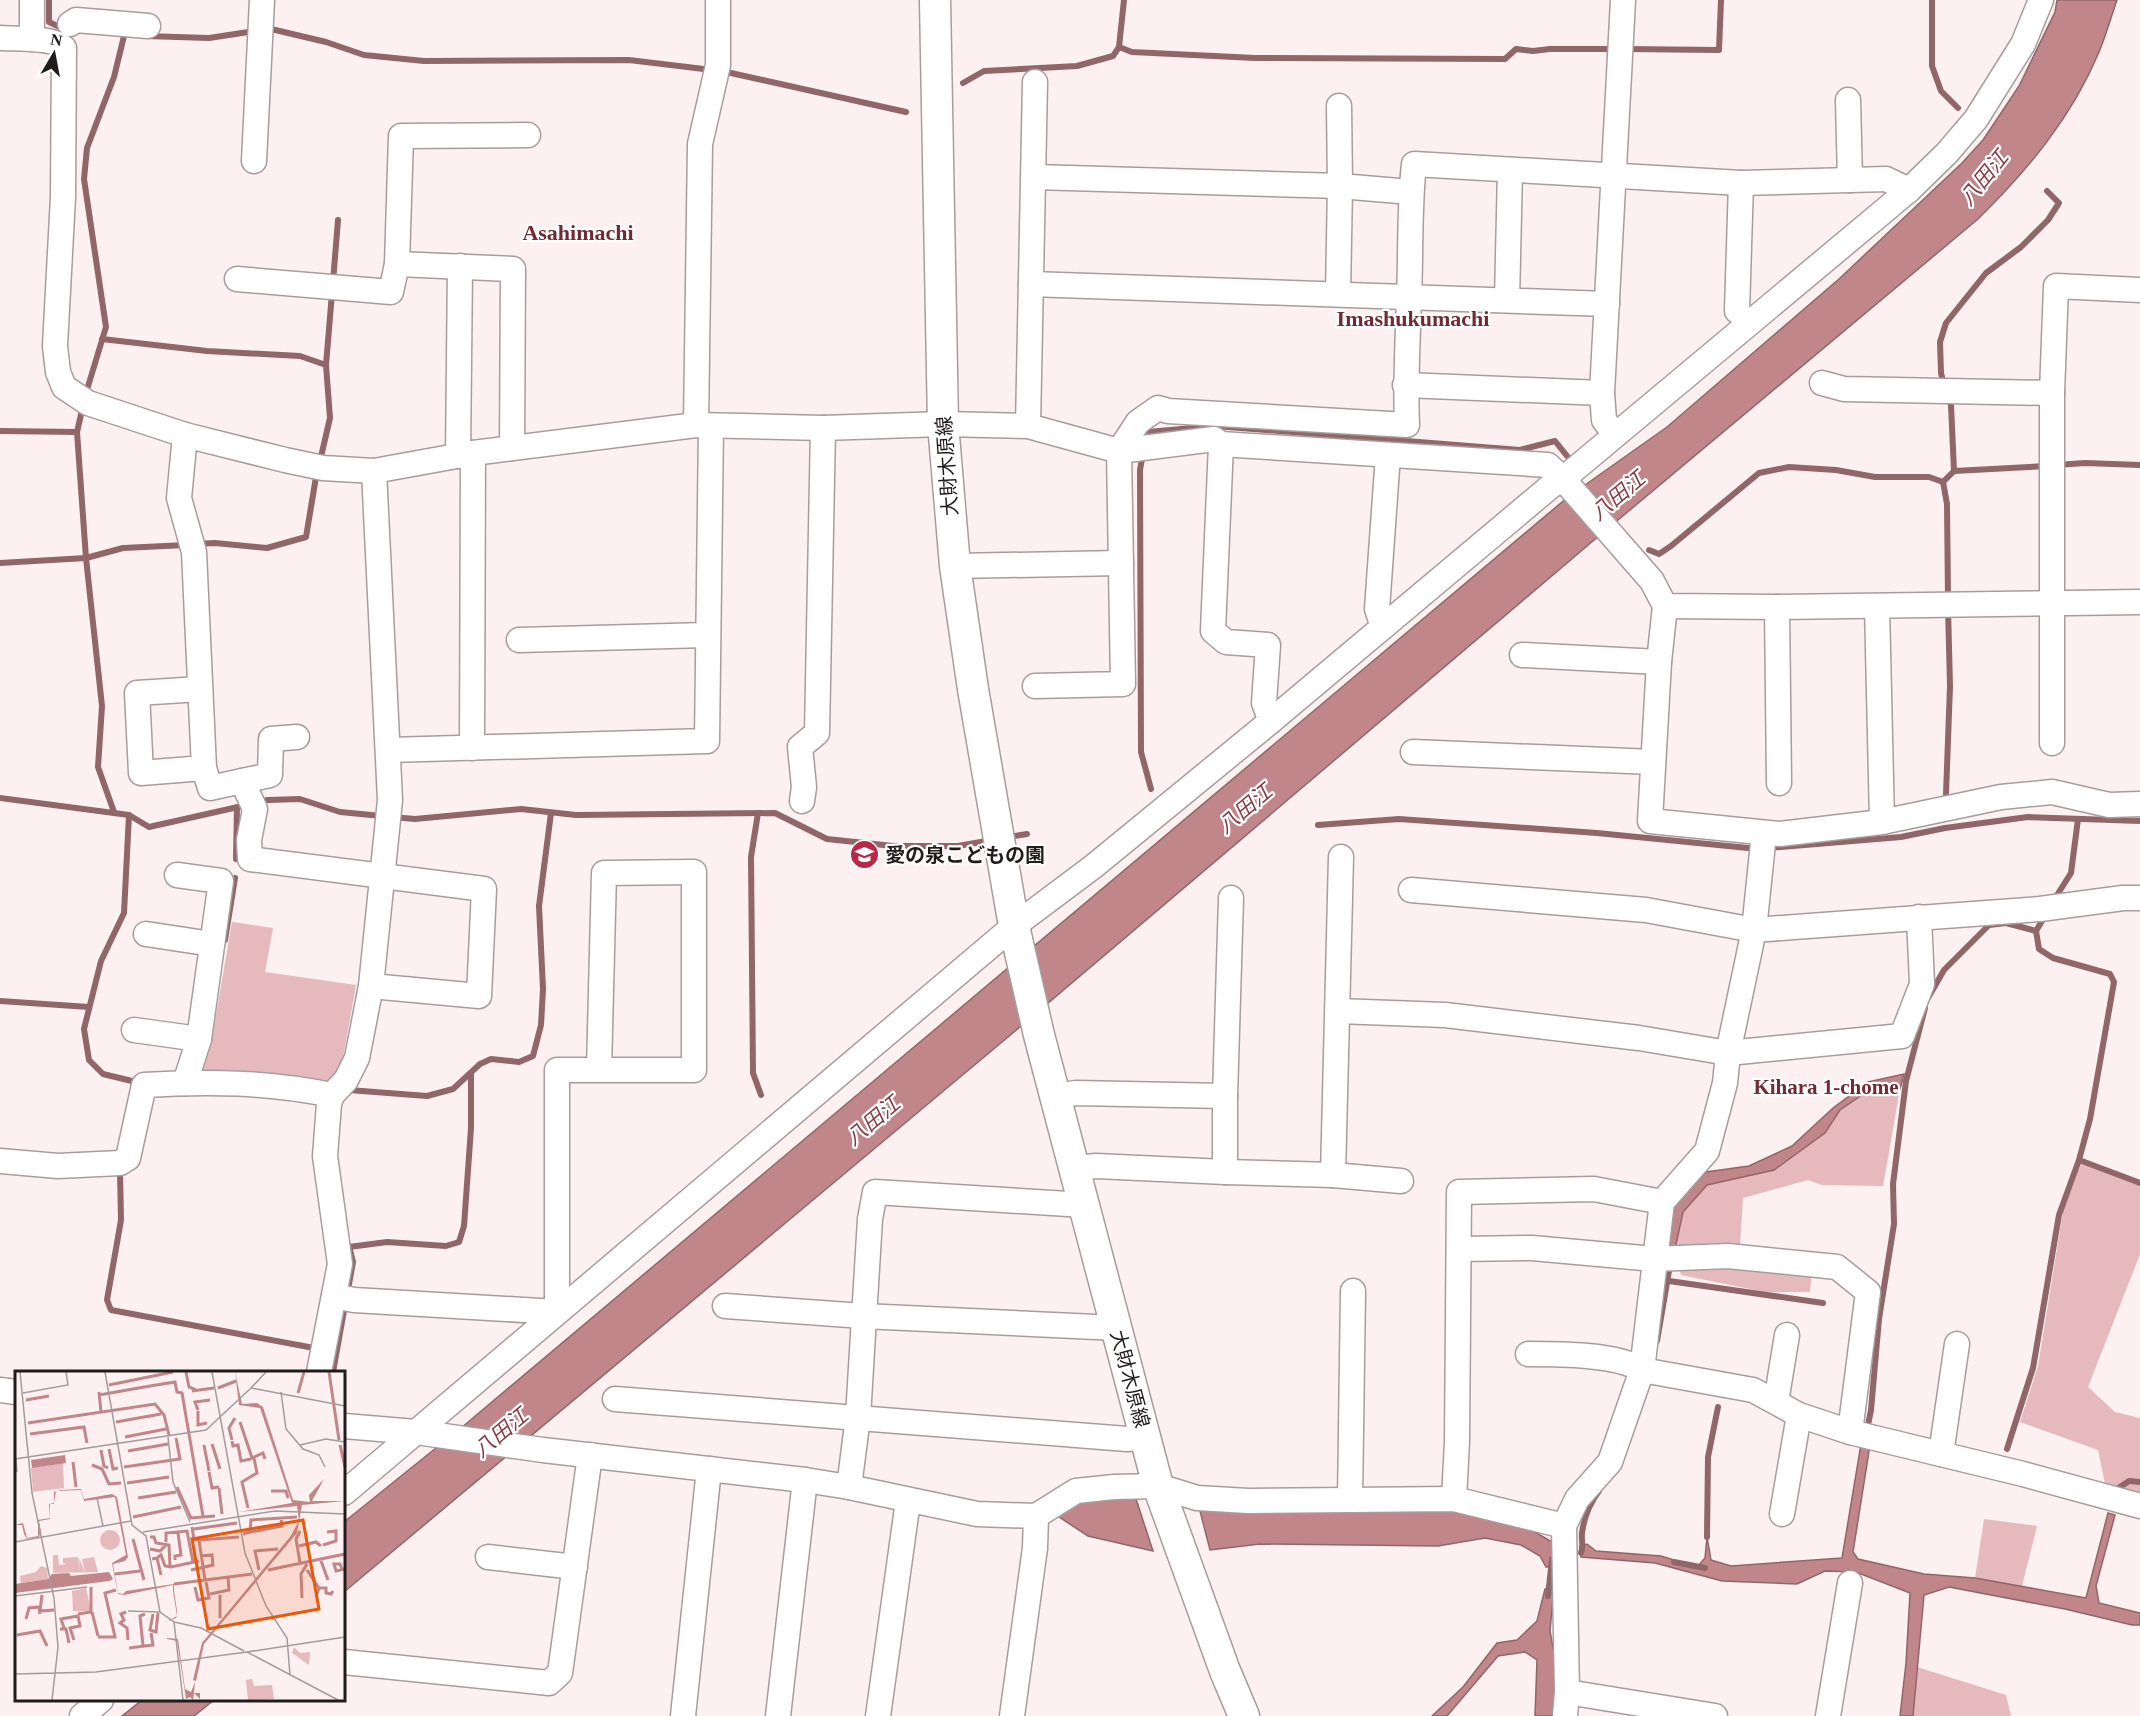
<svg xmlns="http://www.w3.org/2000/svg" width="2140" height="1716" font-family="'Times New Roman','Noto Sans JP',serif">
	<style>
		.green { fill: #e6b9bc }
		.water { fill: #c1868a; stroke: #916669; stroke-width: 1.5 }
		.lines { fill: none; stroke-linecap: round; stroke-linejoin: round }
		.stream { stroke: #916669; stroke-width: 6 }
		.minor-casing { stroke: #a89d9e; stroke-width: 27 }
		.tertiary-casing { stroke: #a89d9e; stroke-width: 33 }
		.minor { stroke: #fff; stroke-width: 24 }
		.tertiary { stroke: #fff; stroke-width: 30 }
		.labels { text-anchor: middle; stroke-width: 4.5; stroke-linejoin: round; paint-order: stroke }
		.street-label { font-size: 20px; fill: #201c1c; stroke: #fff }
		.poi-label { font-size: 20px; font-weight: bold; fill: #201c1c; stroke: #fff; text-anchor: start }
		.water-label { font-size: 21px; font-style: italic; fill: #863b44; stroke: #fff }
		.neighbourhood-label { font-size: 21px; font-weight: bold; fill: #712a34; stroke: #fff }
		.quarter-label { font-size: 22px; font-weight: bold; fill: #712a34; stroke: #fff }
		.inset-river { fill: none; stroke: #c1868a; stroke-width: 3 }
		.inset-road { fill: none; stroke: #a49b9c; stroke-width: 1.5 }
		.view { fill: #e8590c; fill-opacity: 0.15; stroke: #e8590c; stroke-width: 3 }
		.inset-edge { fill: none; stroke: #201c1c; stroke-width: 3 }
	</style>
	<rect width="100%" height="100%" fill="#fcf0f1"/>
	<!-- green -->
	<g class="green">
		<polygon points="232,922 273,928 265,972 356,985 340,1075 325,1097 198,1085 211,1044"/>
		<polygon points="1900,1089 1883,1186 1822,1185 1808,1180 1743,1198 1739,1261 1812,1268 1810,1292 1765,1292 1681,1275 1675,1249 1683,1212 1707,1185 1774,1170 1824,1133 1840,1110 1868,1091"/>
		<polygon points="2081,1164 2140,1186 2140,1254 2088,1387 2115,1412 2140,1418 2140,1502 2107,1493 2098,1450 2020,1422 2038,1366 2063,1212"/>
		<polygon points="1984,1519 2037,1526 2022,1586 1975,1578"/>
		<polygon points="1917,1667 2006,1695 2011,1716 1913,1716"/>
	</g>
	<!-- water -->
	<g class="water">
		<path d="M2057 0H2117C2111 17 2106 35 2099 52 2072 117 2027 171 1978 219L1600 535 1014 1032 344 1592V1522L467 1423 1568 497 1667 427 1839 279 1962 163 1983 140 2019 86 2055 12Z"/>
		<polygon points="1904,1074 1900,1089 1868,1091 1840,1110 1825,1133 1774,1170 1707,1185 1683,1212 1675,1249 1669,1251 1667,1233 1675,1203 1706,1172 1749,1166 1792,1146 1833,1108 1868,1082"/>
		<polygon points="1861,1444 1870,1445 1853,1552 1858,1559 1924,1574 1975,1578 2086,1598 2108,1513 2115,1515 2096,1586 2099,1603 2140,1613 2140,1625 2132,1625 2065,1609 1949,1587 1924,1595 1913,1716 1900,1716 1906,1663 1910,1593 1856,1572 1825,1571 1797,1584 1722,1581 1655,1563 1581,1557 1580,1547 1587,1544 1596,1551 1661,1556 1697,1567 1705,1558 1707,1537 1711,1560 1731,1566 1842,1558"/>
		<polygon points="1114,1495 1136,1499 1153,1551 1088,1536 1059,1517 1060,1510 1084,1499"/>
		<polygon points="1199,1507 1431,1508 1488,1515 1519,1523 1554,1543 1556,1567 1546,1567 1540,1556 1521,1545 1485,1538 1438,1546 1260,1544 1210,1550"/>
		<polygon points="1554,1588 1550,1631 1554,1653 1555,1716 1535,1716 1537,1660 1525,1652 1498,1656 1447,1716 1432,1716 1463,1687 1497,1643 1517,1640 1537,1621 1545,1589"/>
		<polygon points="142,1700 214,1700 194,1716 122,1716"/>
	</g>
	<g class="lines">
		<!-- stream -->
		<g class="stream">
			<polyline points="49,0 49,22 66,30"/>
			<polyline points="1932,0 1932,66 1941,91 1958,108"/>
			<polyline points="265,30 271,29 326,42 364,55 424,61 629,60 712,70"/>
			<polyline points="145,36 209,38 255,31"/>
			<polyline points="1119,47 1132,52 1255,58 1505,59 1516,49 1533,51 1550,49 1614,49"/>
			<polyline points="1624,49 1719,50 1721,0"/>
			<polyline points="722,71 906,112"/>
			<polyline points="963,83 984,71 1077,66 1113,56 1119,47 1124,0"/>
			<polyline points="333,282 338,220"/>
			<polyline points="102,339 207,351 300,356 326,365 330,418 320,461"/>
			<polyline points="326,365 332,293"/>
			<polyline points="1944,385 1941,373 1940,342 1946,323 1986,273 2021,247 2048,220 2059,203 2047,191"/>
			<polyline points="86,393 106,327 84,179 87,148 114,77 124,36"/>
			<polyline points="83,406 77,432 86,558 102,706 98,767 114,812"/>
			<polyline points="0,431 77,432"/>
			<polyline points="1146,443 1148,432 1215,426 1520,450 1555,441 1567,456"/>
			<polyline points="1143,453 1140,470 1141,752 1151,789"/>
			<polyline points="2057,465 2085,463 2140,465"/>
			<polyline points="1954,471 2047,466"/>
			<polyline points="1943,482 1954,471 1951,405 1948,398"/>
			<polyline points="1943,482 1947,504 1948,598"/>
			<polyline points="196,544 215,543 267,548 306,537 317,471"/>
			<polyline points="1649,550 1659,554 1671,546 1759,473 1789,467 1836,470 1875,477 1929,477 1943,482"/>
			<polyline points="0,563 86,558 123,548 186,545"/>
			<polyline points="1946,794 1950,686 1948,608"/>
			<polyline points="0,798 129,815 149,827 247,805"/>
			<polyline points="257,802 268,800 300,799 340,812 382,816"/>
			<polyline points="758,813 751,857 753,1073 761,1095"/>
			<polyline points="129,815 124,913 101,961 84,1029 89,1060 103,1074 136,1082 135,1086"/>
			<polyline points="392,817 415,819 521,809 576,815 775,813 827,839 893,846 958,846 992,840"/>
			<polyline points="1318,825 1399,819 1597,833 1758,849"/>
			<polyline points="1008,837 1027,834"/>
			<polyline points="1768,848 1901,837 1945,828 2028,817 2140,821"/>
			<polyline points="236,859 237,807"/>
			<polyline points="2054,900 2071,873 2078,819"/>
			<polyline points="2036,931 2039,949 2053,958 2110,974 2114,982 2090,1119 2079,1160 2140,1183"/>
			<polyline points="225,940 235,878"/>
			<polyline points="1928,998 1944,970 1989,925 2006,923 2036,931 2046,914"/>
			<polyline points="0,1001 89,1007"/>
			<polyline points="347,1093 349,1090 427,1096 453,1089 480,1064 491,1059 519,1062 533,1056 541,1025 543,989 539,906 551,813"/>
			<polyline points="120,1172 121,1220 107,1300 111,1310 314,1348"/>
			<polyline points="349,1247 387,1242 446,1246 459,1242 464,1226 471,1128 471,1075"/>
			<polyline points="1669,1281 1823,1303"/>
			<polyline points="347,1295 353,1262 349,1246"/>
			<polyline points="1657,1341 1670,1265"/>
			<polyline points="333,1372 345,1305"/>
			<polyline points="1867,1430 1871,1410 1879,1319 1894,1224 1893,1184 1906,1081 1925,1008"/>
			<polyline points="2007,1449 2033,1368 2059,1215 2079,1160"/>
			<polyline points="2117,1489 2129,1481 2140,1482"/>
			<polyline points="1707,1537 1708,1457 1718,1407"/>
			<path d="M1581 1553C1584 1545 1581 1540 1582 1533 1584 1517 1590 1503 1599 1491"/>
			<polyline points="1674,1562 1705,1568"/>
			<polyline points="1548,1596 1552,1559"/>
		</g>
		<defs>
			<g id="minor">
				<polyline points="70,24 76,20 148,26"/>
				<path d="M0 38C15 39 54 37 64 48L63 197 55 346 58 372 64 387 88 403 185 435 285 460 323 468 374 471 473 453 696 425 823 428 943 424 1028 426 1119 451 1214 439 1221 444 1548 465 1563 479 1652 581 1665 606 1777 607 2140 602"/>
				<polyline points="32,39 32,0"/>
				<polyline points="1848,100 1850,180"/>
				<polyline points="254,161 262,0"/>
				<polyline points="1034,177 1340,186 1411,192"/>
				<polyline points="397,264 513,269 512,448"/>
				<polyline points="237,279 391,292 397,264 401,136 528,135"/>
				<polyline points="1031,284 1607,304"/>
				<polyline points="1338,294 1340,186 1339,106"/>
				<polyline points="1507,300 1510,170"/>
				<polyline points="1737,311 1741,183"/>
				<polyline points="1822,383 1844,389 2052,393"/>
				<polyline points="1405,385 1602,393"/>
				<polyline points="696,425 700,144 718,65 718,0"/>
				<polyline points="1028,426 1035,82"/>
				<polyline points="185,435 179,498 194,552 204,768 210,788 270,775 271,739 297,737"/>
				<polyline points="1615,435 1604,420 1602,393 1623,0"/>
				<polyline points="1221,444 1213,631 1226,642 1268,645 1264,703 1271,721"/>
				<polyline points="458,456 460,266"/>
				<polyline points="955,566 1121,563"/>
				<polyline points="1665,606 1659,662 1650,821 1780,834 1882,822 2001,797 2052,792 2109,805 2140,804"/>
				<polyline points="1877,606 1882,822"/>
				<polyline points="1777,607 1779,783"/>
				<polyline points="1383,627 1377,609 1388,455"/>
				<polyline points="519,640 707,635"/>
				<polyline points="1522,655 1659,662"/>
				<path d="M1035 686 1123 684 1119 451 1138 422 1158 408 1168 411 1407 425C1405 382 1408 339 1409 296 1411 252 1409 208 1414 164L1741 183 1886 179 1909 190"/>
				<polyline points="200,689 137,693 141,773 204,768"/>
				<polyline points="2052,743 2052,393 2056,286 2140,290"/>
				<polyline points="472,748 473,453"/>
				<polyline points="389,750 707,741 711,426"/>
				<polyline points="1413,752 1653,762"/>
				<polyline points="242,781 255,809 249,840 250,859 484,889 479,996 371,986"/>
				<polyline points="802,801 804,787 800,747 817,733 823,428"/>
				<polyline points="177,875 221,881 199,1039 185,1083"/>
				<polyline points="1411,890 1646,910 1754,930 2040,909 2123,898 2140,898"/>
				<polyline points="146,934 212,944"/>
				<polyline points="1338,1011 1445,1015 1639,1038 1728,1053 1902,1036 1922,984 1919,917"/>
				<polyline points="134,1030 199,1039"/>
				<polyline points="1055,1096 1076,1093 1225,1096"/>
				<path d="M0 1161 58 1166 120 1163 128 1158 144 1085C209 1081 268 1082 332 1095"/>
				<polyline points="1074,1168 1096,1166 1225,1172 1333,1175 1401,1181"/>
				<polyline points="1225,1172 1225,1096 1231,898"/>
				<polyline points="1333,1175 1341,857"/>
				<polyline points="1460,1249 1532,1248 1654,1259 1728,1256 1837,1267 1868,1292 1850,1432"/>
				<polyline points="334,1296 354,1300 557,1312"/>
				<polyline points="725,1306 863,1316 1117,1328"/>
				<polyline points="557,1312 557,1070 694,1070 694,872 604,873 599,1070"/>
				<path d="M1528 1354C1558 1354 1618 1354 1642 1370L1753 1390 1799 1415 1850 1432 2023 1474 2140 1506"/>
				<polyline points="319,1372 340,1264 325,1156 329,1104 332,1095 346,1080 357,1058 371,986 390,800 374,471"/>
				<polyline points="0,1390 16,1392"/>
				<polyline points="615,1399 1127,1439 1145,1437"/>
				<polyline points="1776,1402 1787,1335"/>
				<polyline points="344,1426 416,1432 543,1450 805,1480 849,1487 977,1514 1036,1516 1076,1491 1114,1487 1158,1486 1197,1498 1248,1501 1454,1499 1564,1526"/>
				<polyline points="1941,1454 1957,1344"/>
				<polyline points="849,1487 858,1417 870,1219 875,1192 1084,1205"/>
				<polyline points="344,1493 1014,926 1094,866 1271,721 1551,486 1563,479 1909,190 1947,153 1976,119 2023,44 2041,0"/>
				<polyline points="1454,1499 1457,1442 1459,1192 1594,1189 1662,1202"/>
				<polyline points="1350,1500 1353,1291"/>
				<polyline points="1782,1514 1799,1415"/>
				<polyline points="488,1557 575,1567"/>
				<polyline points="344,1662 549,1683 560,1673 590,1455"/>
				<polyline points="1567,1692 1715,1716"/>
				<polyline points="82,1716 101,1700"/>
				<polyline points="683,1716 709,1469"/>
				<polyline points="778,1716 805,1480"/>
				<polyline points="878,1716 908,1501"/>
				<polyline points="1012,1716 1035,1548 1036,1516"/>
				<polyline points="1565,1716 1567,1692 1564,1526 1577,1499 1610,1462 1642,1370 1662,1202 1707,1151 1725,1083 1728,1053 1754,930 1764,833"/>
				<polyline points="1828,1716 1850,1583"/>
			</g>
			<polyline id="tertiary" points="935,0 943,424 955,566 973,689 1014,926 1039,1035 1158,1486 1225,1671 1244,1716"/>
		</defs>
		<!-- minor casing -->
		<use href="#minor" class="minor-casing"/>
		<!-- tertiary casing -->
		<use href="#tertiary" class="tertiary-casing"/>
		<!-- minor -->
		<use href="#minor" class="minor"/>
		<!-- tertiary -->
		<use href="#tertiary" class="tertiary"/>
	</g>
	<!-- icons -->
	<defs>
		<symbol id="school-disc" viewBox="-11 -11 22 22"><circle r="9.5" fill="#b92848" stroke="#fff"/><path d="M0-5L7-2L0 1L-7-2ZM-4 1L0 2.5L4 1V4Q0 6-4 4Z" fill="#fff"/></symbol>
	</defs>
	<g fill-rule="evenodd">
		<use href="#school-disc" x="848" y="838" width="33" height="33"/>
	</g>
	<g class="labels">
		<!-- street labels -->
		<g class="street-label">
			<text transform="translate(947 466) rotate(-94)" y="7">大財木原線</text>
			<text transform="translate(1130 1379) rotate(75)" y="7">大財木原線</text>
		</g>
		<!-- poi labels -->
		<g class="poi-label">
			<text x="885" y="862">愛の泉こどもの園</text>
		</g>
		<!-- water labels -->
		<g class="water-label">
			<text transform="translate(1984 178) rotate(-51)" y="7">八田江</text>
			<text transform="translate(1618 496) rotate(-40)" y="7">八田江</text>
			<text transform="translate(1245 809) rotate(-40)" y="7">八田江</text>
			<text transform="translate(873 1121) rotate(-40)" y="7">八田江</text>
			<text transform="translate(501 1433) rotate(-40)" y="7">八田江</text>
		</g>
		<!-- neighbourhood labels -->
		<g class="neighbourhood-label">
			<text x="1826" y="1094">Kihara 1-chome</text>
		</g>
		<!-- quarter labels -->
		<g class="quarter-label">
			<text x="578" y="240">Asahimachi</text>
			<text x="1413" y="326">Imashukumachi</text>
		</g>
	</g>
	<!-- overview -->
	<g transform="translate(15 1371)">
		<rect width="330" height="330" fill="#fcf0f1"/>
		<path d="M48 92 49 117 18 121 16 97ZM85 169a10 10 0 1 1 20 0a10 10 0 1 1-20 0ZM43 184 44 194 52 193 48 192V187L63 186 65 201 64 187 70 201 67 188 79 186 83 201 38 202V184ZM26 195 32 197 33 208 6 212 5 205 21 201ZM71 217 76 240H58L57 220ZM279 276 285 282 295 281 294 294 277 282ZM237 308 239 315 257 314 259 328 233 329 231 309Z" fill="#e6b9bc"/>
		<path d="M220 1 227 33 242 32 248 36 278 129 295 131 294 124 309 108 297 130H330L287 134 282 162 189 273 181 310 178 309 187 272 275 166 284 150 282 135 224 141 277 132 245 37 224 34ZM50 84 51 92 17 97 16 89ZM66 118 69 128 97 123 102 126 113 186 110 190 98 193 103 222 108 223 111 220 159 213V220L162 240V245L161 247 151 251 152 267 163 268 170 318 176 321 180 311 179 322H185V328L179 322 178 329 175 326 171 328 162 270 152 268 151 251 162 245 158 220V214L109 224 103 223 97 192 111 184 100 126 69 130 66 119 41 120 39 132V133H35V148L24 150 26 160 24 166 12 168 9 163 7 154H0L8 152 12 167 23 165V149L35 147 34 133 39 132V121L46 119ZM94 201 98 208 94 210 0 222V213L33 208 37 203 54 202 56 205Z" fill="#c1868a"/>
		<path class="inset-river" d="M171 1 174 16 181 19M314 1 324 69M94 14 158 1M135 15 160 11 162 21 167 22 188 145M203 17 221 10M177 20 199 17M84 21 86 41M283 22 289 1M84 24 135 15M11 29 34 25M183 39 180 31 195 29M183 40V54L192 52M101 51 146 43M225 51 237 87 248 82 250 88M13 52 140 33 149 44 154 64M15 63 69 56 72 72M110 66 151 58M217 69 214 57 220 47M217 70 218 75 223 74 226 90 236 88M197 73 205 98M189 74 194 100M325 74 330 96M94 78 98 98 103 97M86 79 89 95 93 97M113 80 153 73M58 91 61 116M77 94 87 98 94 113 106 112M109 96 165 88 161 67M194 101 197 117 204 116M112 112 154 106M162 116 176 147 200 145M204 117 207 143M256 120H271L273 127M123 127 161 121M233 137 227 111 242 102 239 87M118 146 166 136M177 156 179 169H184L190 209M179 158 222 152M285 160 281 168 285 192M236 161 267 155 266 146M228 163 235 161 236 149 282 146M135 166H139L141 172 154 174 155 195M118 168 129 209M184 169 224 166M151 171V162L172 160 178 191M308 174 321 170V160L312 161M284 175 301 171 306 175M135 178 145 180 151 174M142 187 146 184 150 195 156 196 184 190M137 188 142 187 146 204M160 189V185L166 184 163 162M306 190 313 209M327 198 325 193H319L321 200 330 198M176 199 198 194 197 184 186 185M244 199 240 180 263 178M253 199 330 183M292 199 304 217M100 203 125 200M159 213 237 203M180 216 183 229 194 227 191 211M195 223 214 219 213 207M27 224 25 240 39 239M301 226 304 217H311V222L316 223 318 220M287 227 286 203 292 193M77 241 83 265M111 241 106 243 109 249 105 252 112 257 113 269M63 243 76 241V216M138 243 135 259 141 261 143 242M205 247V224M11 248 14 237 24 236 25 243M49 257 46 248 63 245 65 255 55 257 59 269M45 258H51L54 272M2 264 25 260 32 275M83 266H100L90 222 101 219M128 275 125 245 130 243M114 277 138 274 136 262"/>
		<path class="inset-road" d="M5 1 17 122 39 227 43 276 37 329M90 1 117 154 131 165 145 241 159 251 168 329M197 1 230 182 251 235 272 267 275 304M236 17 251 1M266 21 271 58 288 78 304 84 310 96M8 22 53 14 51 1M153 66 158 111 175 151M285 74 311 68 330 71M0 81 2 101M0 88 191 59 236 17 330 35M82 127 88 155M128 161 260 140 330 143M0 171 116 150M0 225 72 216M113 240 145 241M159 251 186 257 229 280M232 281 330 266M0 303 81 301 232 281 323 329"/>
		<path class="view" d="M288 149 304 238 193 258 177 168Z"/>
		<rect width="330" height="330" class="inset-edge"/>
	</g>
	<!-- north arrow -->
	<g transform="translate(54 54) rotate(10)" stroke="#ffffff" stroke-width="4.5" paint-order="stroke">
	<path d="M0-4.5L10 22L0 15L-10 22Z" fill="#201c1c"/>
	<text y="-9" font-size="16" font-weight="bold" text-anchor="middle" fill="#201c1c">N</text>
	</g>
</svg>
